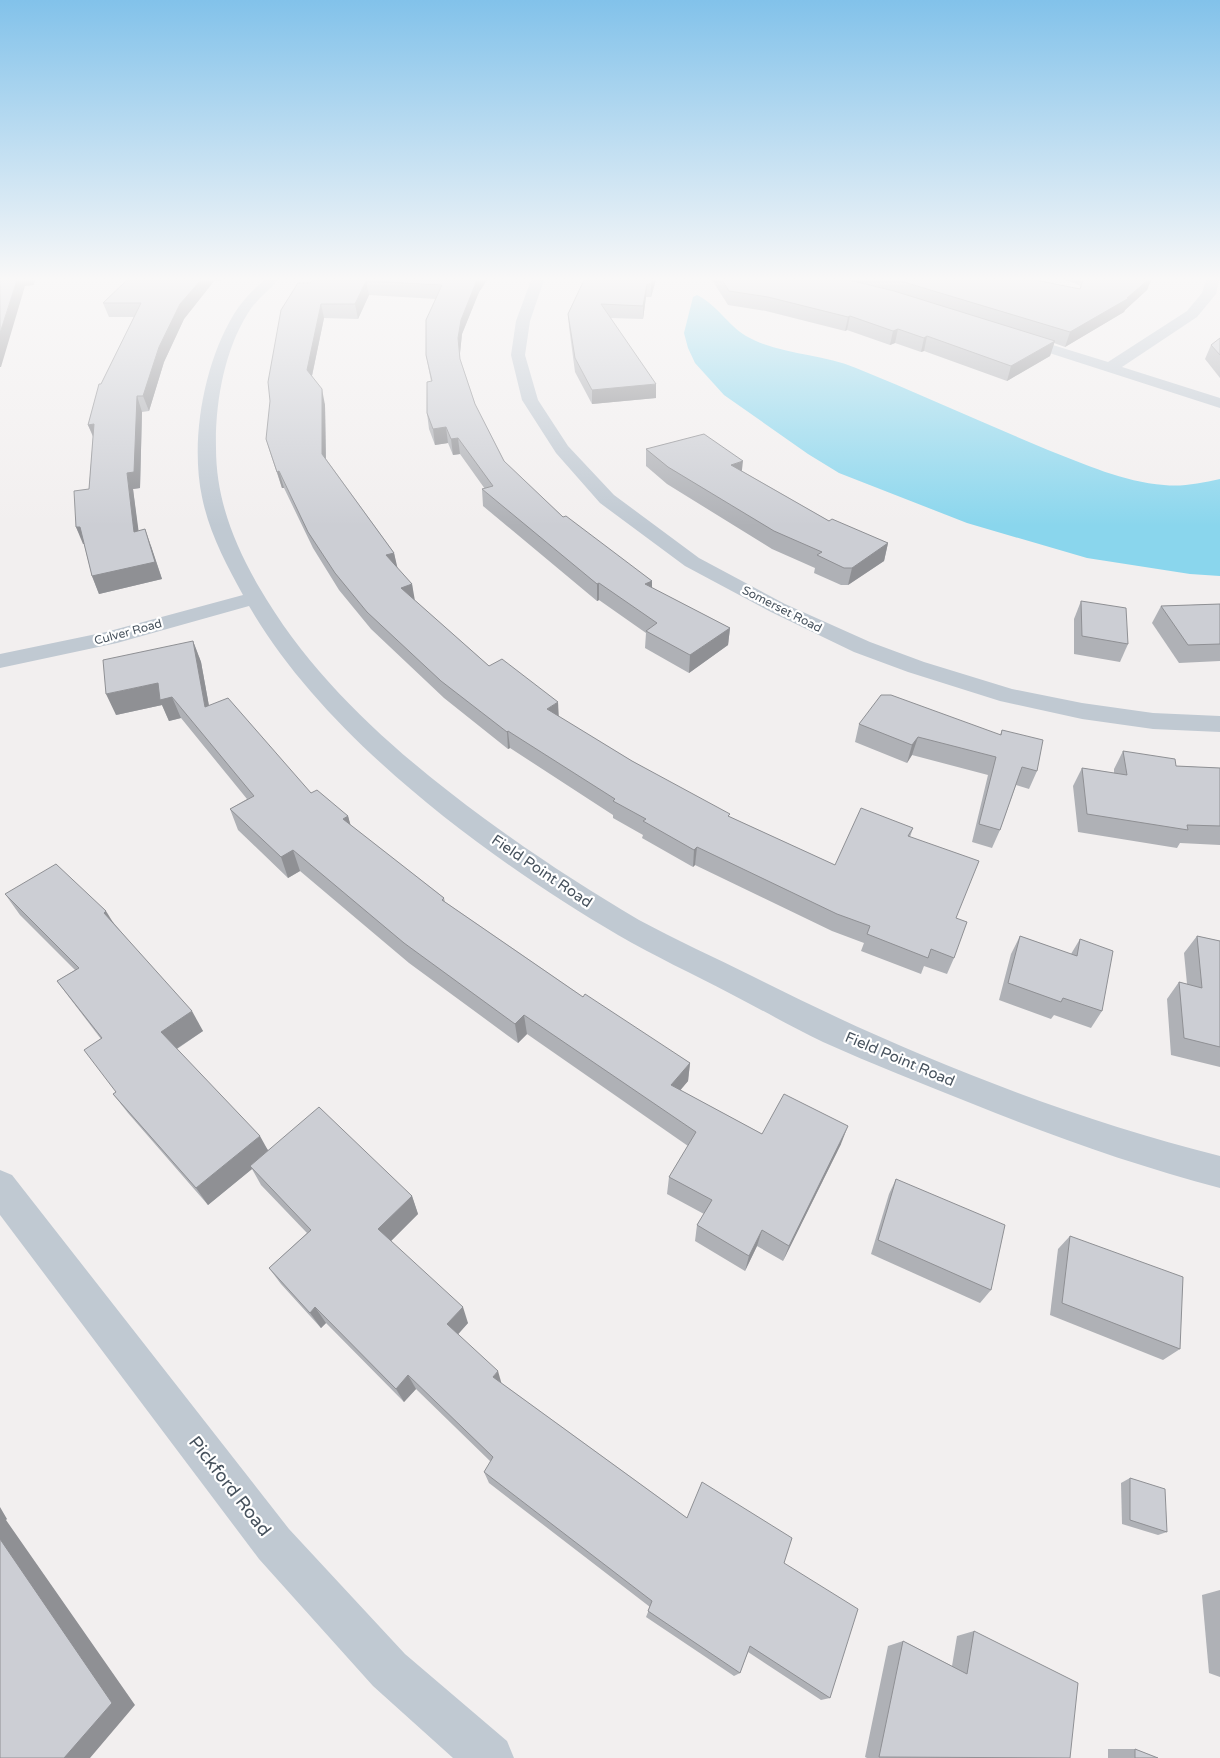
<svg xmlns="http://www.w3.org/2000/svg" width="1220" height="1758" font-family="'Varela Round',sans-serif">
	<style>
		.water { fill: #8ad6ed }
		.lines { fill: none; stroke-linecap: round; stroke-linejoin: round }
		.street { fill: #c0c9d2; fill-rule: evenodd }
		.wall { fill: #afb1b6 }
		.shaded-wall { fill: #8f9094 }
		.building { fill: #ccced4; stroke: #8f9094 }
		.labels { text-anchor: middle; stroke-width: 4.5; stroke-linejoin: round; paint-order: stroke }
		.far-street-label { font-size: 12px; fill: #47525d; stroke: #fff }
		.street-label { font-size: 15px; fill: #47525d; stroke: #fff }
		.near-street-label { font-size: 18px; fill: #47525d; stroke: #fff }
	</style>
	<rect width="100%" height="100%" fill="#f2efef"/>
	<!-- water -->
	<path class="water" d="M697 295C716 304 728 325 746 336 779 355 821 353 856 368 920 394 983 423 1048 450 1085 464 1123 482 1164 485 1183 487 1201 483 1220 479V576L1190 574 1087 558 967 523 839 473 808 454 724 395 695 363 688 348 684 333 693 297Z"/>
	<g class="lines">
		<!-- street -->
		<g class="street">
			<path d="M264 280H278C268 291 256 300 248 313 224 351 215 404 216 448 216 499 234 544 259 587 314 682 397 754 485 819 534 855 586 889 639 920 676 940 714 957 752 976 900 1051 1058 1115 1220 1156V1188C1136 1166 1054 1137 973 1104 923 1084 872 1064 823 1042 792 1027 762 1010 731 994 693 974 654 956 618 935 487 858 325 738 249 606L117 643 0 668V654L106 632 243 595C226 564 209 532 202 497 190 440 204 363 234 314 242 301 253 290 264 280Z"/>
			<polygon points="531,280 544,280 530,321 525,355 538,400 568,446 614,495 699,558 785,604 870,642 924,662 1012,689 1082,703 1153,713 1220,716 1220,732 1153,729 1082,719 1000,701 908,672 854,652 771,612 685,566 600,503 556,453 522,400 511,355 516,321"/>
			<polygon points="1206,280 1219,280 1216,294 1197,317 1122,367 1220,398 1220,408 1012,341 1010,338 1012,335 1017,334 1108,362 1187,311 1202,293"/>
			<polygon points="0,1170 12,1175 289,1529 405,1654 507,1741 514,1758 453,1758 373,1686 259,1559 0,1215"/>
		</g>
	</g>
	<!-- wall -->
	<g class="wall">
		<polygon points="127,280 222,280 221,281 214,281 184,319 164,362 149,411 142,412 140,488 133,489 138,531 151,546 162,579 99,594 92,576 84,544 76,527 89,489 93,437 88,425 101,384 134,317 109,317 103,303"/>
		<polygon points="313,280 487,280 479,292 462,334 460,353 460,359 475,404 504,461 563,517 652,581 652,588 730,628 728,645 689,673 645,648 646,633 599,600 597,601 483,506 482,489 485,489 460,454 453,455 448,443 435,445 429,429 427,413 431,381 426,355 436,299 369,295 358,319 324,318 312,376 325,405 326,459 394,553 397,568 412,584 414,600 489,666 559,717 632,761 730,817 835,865 913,828 910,837 956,918 954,958 947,974 924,966 921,974 861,951 864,943 832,931 695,865 693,867 642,838 643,835 613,818 613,815 510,748 508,749 444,698 371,629 339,590 313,548 284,488 282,488 271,455 266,439 310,283"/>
		<polygon points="584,280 656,280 651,297 646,297 643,319 611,318 656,398 592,404 575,372 569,327 568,314"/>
		<polygon points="712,280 1035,280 1080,289 1081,286 1066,280 1151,280 1147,290 1125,310 1124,312 1065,347 1054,343 1050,356 1007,381 924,351 921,352 895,343 890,345 847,330 845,331 766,311 728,305"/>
		<polygon points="1220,338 1220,378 1205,359 1211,345"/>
		<polygon points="646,449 742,471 829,521 888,543 884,561 848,585 841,585 814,573 815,568 772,549 667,484 646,466"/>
		<polygon points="1081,601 1128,644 1120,662 1074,654 1074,619"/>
		<polygon points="1220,604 1220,661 1179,663 1152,623 1161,606"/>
		<polygon points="193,641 201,662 209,706 311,793 348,816 350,825 444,898 445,902 583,997 690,1063 688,1081 680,1090 762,1134 841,1144 783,1261 757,1246 745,1271 695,1241 697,1225 704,1214 667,1194 669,1177 688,1146 527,1034 518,1043 409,963 300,871 288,878 238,830 230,809 247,799 181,718 169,721 162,705 116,715"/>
		<polygon points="859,724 1000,735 1002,730 1037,771 1029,789 1016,785 1000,830 992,848 972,842 988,775 912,755 907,763 855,742"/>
		<polygon points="1123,751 1176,766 1220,768 1220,845 1180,843 1177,848 1078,832 1073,786 1082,768 1114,773 1114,769"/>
		<polygon points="5,894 113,922 203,1031 177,1049 268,1150 412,1196 418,1214 391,1241 468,1323 458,1334 501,1383 687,1518 784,1563 830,1698 821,1700 748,1652 740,1673 734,1676 646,1617 650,1607 489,1483 484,1472 491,1462 416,1389 404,1402 326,1323 321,1328 281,1284 269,1268 307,1233 261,1185 252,1169 208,1205 128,1113 113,1094 116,1092 101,1039 72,1001 57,981 75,970 20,915"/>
		<polygon points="1020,936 1071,954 1080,939 1102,1011 1091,1028 1054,1015 1051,1019 999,1000 1011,954"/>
		<polygon points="1197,936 1220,941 1220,1067 1171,1055 1167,999 1179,982 1187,984 1184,953"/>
		<polygon points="896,1179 991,1290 980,1303 871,1254 889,1194"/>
		<polygon points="1070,1236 1180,1349 1163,1360 1050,1315 1058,1249"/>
		<polygon points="1130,1478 1167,1532 1158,1535 1122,1524 1121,1483"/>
		<polygon points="1220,1590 1220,1677 1209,1673 1202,1595"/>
		<polygon points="974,1631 1070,1758 867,1758 865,1757 888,1646 903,1641 952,1666 957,1636"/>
		<polygon points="1108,1749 1135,1749 1158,1758 1108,1758"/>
	</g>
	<!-- shaded-wall -->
	<g class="shaded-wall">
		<polygon points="17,280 35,280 34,285 25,286 1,367 0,367 0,333"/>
		<polygon points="201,280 214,280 214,281 184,319 164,362 149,411 143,396 159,347 180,304"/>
		<polygon points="477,280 487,280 479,292 462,334 460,353 458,338 461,320"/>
		<polygon points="653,280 656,280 651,297 651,284"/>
		<polygon points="1144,280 1151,280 1147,290 1125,310 1124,312 1065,347 1070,332"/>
		<polygon points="366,281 369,295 358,319 355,304"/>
		<polygon points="647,284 646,297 643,319 643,306"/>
		<polygon points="321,304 324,318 310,385 307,370"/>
		<polygon points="850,316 847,330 845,331 848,317"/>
		<polygon points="898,329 895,343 890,345 893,331"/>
		<polygon points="927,336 924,351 921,352 924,338"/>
		<polygon points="1055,341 1050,356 1007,381 1011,366"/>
		<polygon points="656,384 656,398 592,404 592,390"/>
		<polygon points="322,389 325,405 326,470 322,454"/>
		<polygon points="137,396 142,412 140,488 133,489 141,549 134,532 127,473"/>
		<polygon points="94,424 95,440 88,425"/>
		<polygon points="446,427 448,443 435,445 433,429"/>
		<polygon points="458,438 460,454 453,455 451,439"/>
		<polygon points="743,461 741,478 731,465"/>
		<polygon points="279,471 284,488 282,488 277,472"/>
		<polygon points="76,527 80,527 87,544 83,544"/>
		<polygon points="145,529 151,546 162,579 99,594 92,576"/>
		<polygon points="888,543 884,561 848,585 852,568"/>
		<polygon points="394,553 398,570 386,555"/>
		<polygon points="652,581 652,598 645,584"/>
		<polygon points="599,583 599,600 597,601 597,584"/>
		<polygon points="412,584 415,601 401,588"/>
		<polygon points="730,628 728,645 689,673 690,655"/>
		<polygon points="193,641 201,662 213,728 205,707"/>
		<polygon points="158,683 172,697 181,718 169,721 162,705 116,715 106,694"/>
		<polygon points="558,702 559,720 547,709"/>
		<polygon points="508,731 510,748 508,749 507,732"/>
		<polygon points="918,737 912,755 907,763 912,745"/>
		<polygon points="348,816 354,837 343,819"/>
		<polygon points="697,847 695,865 693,867 694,850"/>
		<polygon points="293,850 300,871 288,878 281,857"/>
		<polygon points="106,911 119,932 104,913"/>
		<polygon points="192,1011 203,1031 173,1051 161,1032"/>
		<polygon points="524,1015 527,1034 518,1043 515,1024"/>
		<polygon points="690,1063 688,1081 669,1104 671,1085"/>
		<polygon points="848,1126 841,1144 783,1261 789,1246"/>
		<polygon points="260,1136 270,1154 250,1166 252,1169 208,1205 196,1188"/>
		<polygon points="412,1196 418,1214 386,1246 378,1229"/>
		<polygon points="762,1230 757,1246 745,1271 749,1256"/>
		<polygon points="315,1307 326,1323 321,1328 310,1313"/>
		<polygon points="463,1307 468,1323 453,1340 447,1324"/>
		<polygon points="498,1371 502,1385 493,1377"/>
		<polygon points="408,1375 416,1389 404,1402 396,1389"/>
		<polygon points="0,1507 7,1519 6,1520 135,1705 90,1758 64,1758 0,1539"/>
	</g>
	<!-- building -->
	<g class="building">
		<polygon points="0,280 17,280 0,333"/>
		<polygon points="127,280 201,280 180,304 159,347 143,396 137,396 134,472 127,473 134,532 145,529 155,562 92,576 80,527 76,527 74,491 89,489 94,424 88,425 99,384 101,384 141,303 103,303"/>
		<polygon points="313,280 477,280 461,320 458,338 460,359 475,404 504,461 563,517 566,516 652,581 645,584 730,628 690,655 646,631 657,623 599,583 597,584 482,489 493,486 458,438 451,439 446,427 433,429 427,413 427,382 432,381 426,355 426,320 442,285 366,281 355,304 321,304 307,370 322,389 322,454 394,553 386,555 412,584 401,588 489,666 502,659 558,702 547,709 632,761 730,814 728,816 835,865 861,808 913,828 908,836 979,861 956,918 967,922 954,958 931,949 928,958 867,934 870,926 837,914 697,847 694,850 643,821 646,819 613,801 615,799 508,731 507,732 441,681 367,612 335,573 308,532 279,471 277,472 266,439 270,401 268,382 281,310 298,283 310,283"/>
		<polygon points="584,280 653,280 651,284 647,284 643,306 601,304 656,384 592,390 575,358 568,314"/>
		<polygon points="722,280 849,280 894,291 1055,341 1011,366 927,336 924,338 898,329 893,331 850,316 848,317 768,297 729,291"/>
		<polygon points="897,280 1035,280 1080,289 1083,280 1148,280 1127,298 1129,298 1070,332"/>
		<polygon points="1220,338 1220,355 1211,345"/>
		<polygon points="704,434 743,461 731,465 829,521 832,519 888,543 852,568 844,568 817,555 822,552 774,531 668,467 646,449"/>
		<polygon points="1081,601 1126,608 1128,644 1082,636"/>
		<polygon points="1220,604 1220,644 1188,645 1161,606"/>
		<polygon points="193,641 205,707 228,698 311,793 317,790 348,816 343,819 444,898 442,900 583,997 585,994 690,1063 671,1085 762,1134 784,1094 848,1126 789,1246 762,1230 749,1256 697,1225 712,1200 669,1177 696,1132 524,1015 515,1024 404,943 293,850 281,857 230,809 254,796 172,697 160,700 158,683 106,694 103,660"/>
		<polygon points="881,695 891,695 1001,735 1002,730 1043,740 1037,771 1022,767 1000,830 979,824 996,757 918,737 912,745 859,724"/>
		<polygon points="1123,751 1175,759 1176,766 1220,768 1220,826 1187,825 1188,830 1087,814 1082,768 1127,775"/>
		<polygon points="56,864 106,911 104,913 192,1011 161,1032 260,1136 196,1188 113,1094 116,1092 84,1050 102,1038 57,981 79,968 5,894"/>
		<polygon points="1020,936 1077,956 1080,939 1113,951 1102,1011 1063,998 1061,1002 1008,983"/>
		<polygon points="1197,936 1220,941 1220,1047 1184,1038 1179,982 1202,988"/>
		<polygon points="319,1107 412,1196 378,1229 463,1307 447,1324 498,1371 493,1377 687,1518 702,1482 792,1538 784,1563 858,1609 830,1698 750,1646 740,1673 648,1611 652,1601 484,1472 493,1457 408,1375 396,1389 315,1307 310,1313 269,1268 311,1230 250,1166"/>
		<polygon points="896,1179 1005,1225 991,1290 878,1240"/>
		<polygon points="1070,1236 1183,1277 1180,1349 1062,1303"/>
		<polygon points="1130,1478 1165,1489 1167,1532 1130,1520"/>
		<polygon points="0,1539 112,1703 64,1758 0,1758"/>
		<polygon points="974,1631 1078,1683 1070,1758 879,1757 903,1641 967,1674"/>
		<polygon points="1135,1749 1158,1758 1135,1758"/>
	</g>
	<!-- sky -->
	<linearGradient id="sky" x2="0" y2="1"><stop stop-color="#82c2ea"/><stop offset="0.53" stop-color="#f9f8f8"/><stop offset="1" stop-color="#f9f8f8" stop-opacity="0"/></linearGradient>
	<rect width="1220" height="526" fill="url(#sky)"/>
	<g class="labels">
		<!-- far-street labels -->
		<g class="far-street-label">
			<text transform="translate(782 609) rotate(27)" y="4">Somerset Road</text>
			<text transform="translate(128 632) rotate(-15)" y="4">Culver Road</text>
		</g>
		<!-- street labels -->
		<g class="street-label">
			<text transform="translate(542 871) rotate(34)" y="5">Field Point Road</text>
			<text transform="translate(900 1059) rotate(23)" y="5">Field Point Road</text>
		</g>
		<!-- near-street labels -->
		<g class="near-street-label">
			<text transform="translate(230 1486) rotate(52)" y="6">Pickford Road</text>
		</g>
	</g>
</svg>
